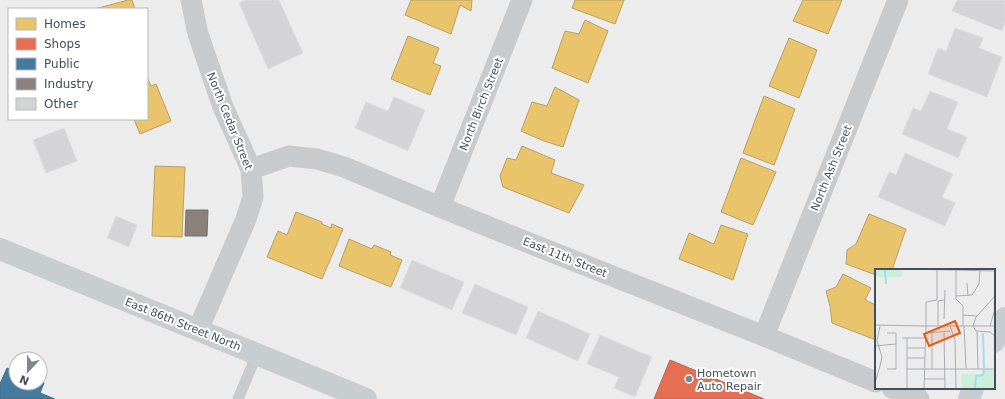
<svg xmlns="http://www.w3.org/2000/svg" width="1005" height="399" font-family="'DejaVu Sans',sans-serif">
	<style>
		.homes { fill: #e9c46a; stroke: #b7a165 }
		.shops { fill: #e76f51; stroke: #b66554 }
		.public { fill: #457b9d; stroke: #446e89 }
		.industry { fill: #8a817c; stroke: #747272 }
		.building { fill: #d4d4d7; stroke: #dededf }
		.lines { fill: none; stroke-linecap: round; stroke-linejoin: round }
		.lane { stroke: #c8cbce; stroke-width: 11 }
		.street { stroke: #c8cbce; stroke-width: 21 }
		.secondary { stroke: #c8cdd0; stroke-width: 22 }
		.poi-dot { fill: #7e868d; stroke: #fff; stroke-width: 1.5 }
		.labels { text-anchor: middle; stroke-width: 4; stroke-linejoin: round; paint-order: stroke }
		.street-label { font-size: 11px; fill: #424f5a; stroke: #fff }
		.poi-label { font-size: 11px; fill: #424f5a; stroke: #fff; text-anchor: start }
		.inset-river { fill: none; stroke: #9edff1; stroke-width: 2 }
		.inset-road { fill: none; stroke: #a9adb2; stroke-width: 1 }
		.view { fill: #e8590c; fill-opacity: 0.15; stroke: #e8590c; stroke-width: 2 }
		.inset-edge { fill: none; stroke: #424f5a; stroke-width: 2 }
	</style>
	<rect width="100%" height="100%" fill="#edecec"/>
	<!-- homes -->
	<g class="homes">
		<polygon points="128,0 132,0 135,9 95,9"/>
		<polygon points="411,0 472,0 471,11 460,5 451,34 405,15"/>
		<polygon points="575,0 624,0 615,24 572,8"/>
		<polygon points="803,0 842,0 828,34 793,21"/>
		<polygon points="585,20 608,31 588,83 552,68 565,31 579,34"/>
		<polygon points="408,36 439,48 433,63 441,66 430,95 391,79"/>
		<polygon points="789,38 817,50 799,98 769,86"/>
		<polygon points="147,77 151,86 156,84 171,121 140,134 134,119 147,119"/>
		<polygon points="555,87 579,100 563,147 544,141 521,131 532,102 547,106"/>
		<polygon points="764,96 795,109 774,165 743,153"/>
		<polygon points="522,146 555,160 551,173 584,185 569,213 503,187 500,176 507,158 516,160"/>
		<polygon points="741,158 776,172 753,225 721,212"/>
		<polygon points="155,166 185,167 182,237 152,236"/>
		<polygon points="296,212 322,222 322,224 331,228 332,224 343,229 322,279 267,257 278,231 287,235"/>
		<polygon points="869,214 906,229 892,270 876,270 876,275 846,264 847,250 856,244"/>
		<polygon points="721,225 748,234 733,280 679,259 689,233 714,244"/>
		<polygon points="349,239 372,249 374,245 391,252 390,255 402,260 391,287 339,266"/>
		<polygon points="843,274 871,288 865,300 876,305 876,340 832,323 830,306 826,291 836,287"/>
	</g>
	<!-- shops -->
	<polygon class="shops" points="670,360 764,399 654,399"/>
	<!-- public -->
	<polygon class="public" points="7,368 16,372 16,383 40,383 40,381 44,383 40,393 55,399 0,399 0,384"/>
	<!-- industry -->
	<polygon class="industry" points="186,210 208,210 207,236 185,236"/>
	<!-- building -->
	<g class="building">
		<polygon points="245,0 279,0 303,53 268,69 239,3"/>
		<polygon points="957,0 1003,0 1005,1 1005,23 1002,31 952,11"/>
		<polygon points="955,28 983,38 979,48 1002,57 987,97 928,74 938,48 946,51"/>
		<polygon points="930,91 958,102 947,129 967,137 958,158 902,134 913,108 921,111"/>
		<polygon points="394,97 425,110 408,151 355,128 366,102 388,111"/>
		<polygon points="64,128 77,161 46,173 33,140"/>
		<polygon points="905,153 953,174 942,197 955,203 945,226 878,197 889,172 896,175"/>
		<polygon points="116,216 137,225 129,247 107,238"/>
		<polygon points="412,260 464,282 452,310 400,288"/>
		<polygon points="475,284 528,307 516,335 462,313"/>
		<polygon points="538,311 590,334 578,361 526,338"/>
		<polygon points="600,335 652,357 635,397 614,388 619,377 587,364"/>
	</g>
	<g class="lines">
		<!-- lane -->
		<polyline class="lane" points="238,399 257,354"/>
		<!-- street -->
		<g class="street">
			<polyline points="191,0 198,34 223,107 251,169 253,197 246,219 198,330"/>
			<polyline points="251,169 289,156 317,159 344,167 440,207 529,243 764,336 876,382"/>
			<polyline points="440,207 522,0"/>
			<polyline points="764,336 898,0"/>
			<polyline points="892,388 919,399"/>
		</g>
		<!-- secondary -->
		<g class="secondary">
			<polyline points="0,249 198,330 366,399"/>
			<polyline points="994,342 1005,318"/>
			<polyline points="969,399 973,388"/>
		</g>
	</g>
	<!-- markers -->
	<circle class="poi-dot" cx="689" cy="379" r="4"/>
	<g class="labels">
		<!-- street labels -->
		<g class="street-label">
			<text transform="translate(481 104) rotate(-68)" y="4">North Birch Street</text>
			<text transform="translate(230 121) rotate(68)" y="4">North Cedar Street</text>
			<text transform="translate(831 168) rotate(-68)" y="4">North Ash Street</text>
			<text transform="translate(565 257) rotate(22)" y="4">East 11th Street</text>
			<text transform="translate(183 324) rotate(22)" y="4">East 86th Street North</text>
		</g>
		<!-- poi labels -->
		<g class="poi-label">
			<text x="697" y="377">Hometown<tspan x="697" dy="13">Auto Repair</tspan></text>
		</g>
	</g>
	<!-- overview -->
	<g transform="translate(875 269)">
		<rect width="120" height="120" fill="#edecec"/>
		<path d="M0 0H27V8H0ZM108 100 119 101V120H87L86 105H108Z" fill="#cdefda"/>
		<path class="inset-river" d="M10 1 11 15M108 64 109 99M100 120 101 107 108 106 109 101"/>
		<path class="inset-road" d="M33 0 120 2M81 1V30L88 37V57M92 14 93 27M81 27 97 26 104 15 105 0M88 46 102 47M69 50 70 21M0 56 51 57V33L62 31V1M5 57 2 72 7 88 5 97M63 57V32L69 31M75 57 80 71 81 120M89 57 91 99M98 57 101 62 115 63 120 67M98 57 101 48 120 27M115 57 120 40M102 62 103 100M51 64 75 62M57 64V100M69 64 70 120M27 69H50M32 69V120M0 77 21 75M32 79H50M32 89H50M12 100H21V64H12M32 100H120M49 110H70M0 114 5 97M49 120 51 57H120"/>
		<path class="view" d="M80 52 85 64 54 77 49 65Z"/>
		<rect width="120" height="120" class="inset-edge"/>
	</g>
	<!-- legend -->
	<rect x="8" y="8" width="140" height="112" fill="#ffffff" stroke="#b3b9bd"/>
	<rect x="16" y="18" width="20" height="12" fill="#e9c46a" stroke="#b3b9bd"/>
	<text x="44" y="28" font-size="12" fill="#424f5a">Homes</text>
	<rect x="16" y="38" width="20" height="12" fill="#e76f51" stroke="#b3b9bd"/>
	<text x="44" y="48" font-size="12" fill="#424f5a">Shops</text>
	<rect x="16" y="58" width="20" height="12" fill="#457b9d" stroke="#b3b9bd"/>
	<text x="44" y="68" font-size="12" fill="#424f5a">Public</text>
	<rect x="16" y="78" width="20" height="12" fill="#8a817c" stroke="#b3b9bd"/>
	<text x="44" y="88" font-size="12" fill="#424f5a">Industry</text>
	<rect x="16" y="98" width="20" height="12" fill="#d4d4d7" stroke="#b3b9bd"/>
	<text x="44" y="108" font-size="12" fill="#424f5a">Other</text>
	<!-- north arrow -->
	<g transform="translate(28 371) rotate(202)"><circle r="19" fill="#ffffff" stroke="#b3b9bd"/>
	<path d="M0-3L7 15L0 10L-7 15Z" fill="#7e868d"/>
	<text y="-6" font-size="11" font-weight="bold" text-anchor="middle" fill="#424f5a">N</text>
	</g>
</svg>
